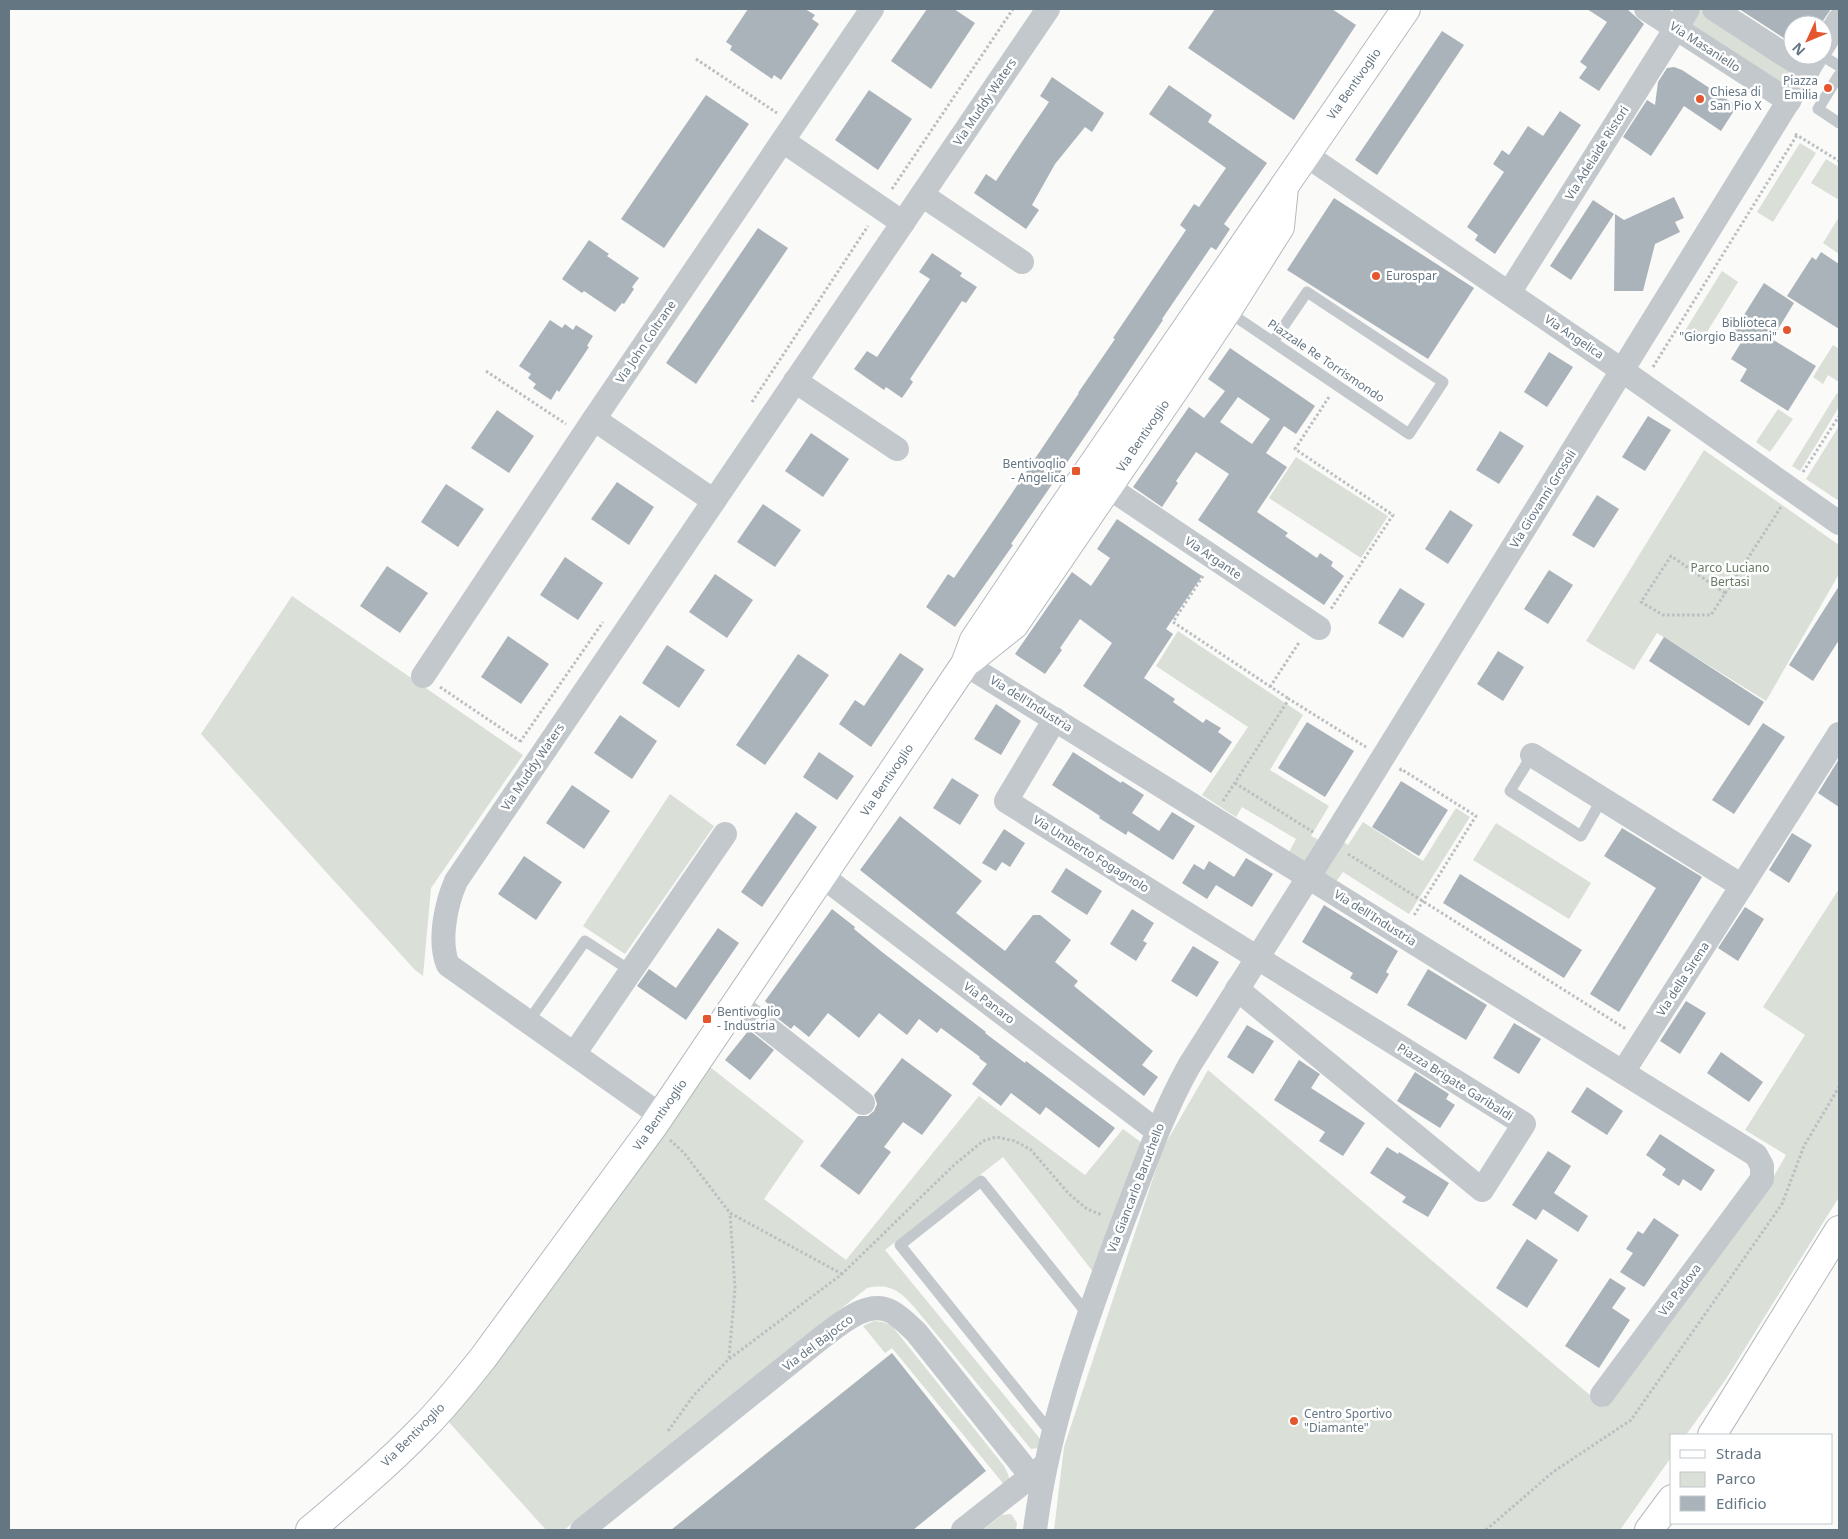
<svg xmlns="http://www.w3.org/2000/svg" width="1848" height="1539" font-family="'Noto Sans',sans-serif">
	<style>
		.green { fill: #dadfd7 }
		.building { fill: #aab3b9; fill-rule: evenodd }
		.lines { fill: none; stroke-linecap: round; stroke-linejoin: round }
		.secondary-casing { stroke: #b3babf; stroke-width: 30 }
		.primary-casing { stroke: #b5babe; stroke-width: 30 }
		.path { stroke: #bbbfc2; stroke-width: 3; stroke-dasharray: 2.5 2.5; stroke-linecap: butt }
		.lane { stroke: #c3c8cc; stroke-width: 11 }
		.street { stroke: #c3c8cc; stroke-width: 24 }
		.secondary { stroke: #fff; stroke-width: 28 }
		.primary { stroke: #fff; stroke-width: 28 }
		.poi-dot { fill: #e4572e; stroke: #fff; stroke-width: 2 }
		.labels { text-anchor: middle; stroke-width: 5; stroke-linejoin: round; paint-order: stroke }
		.street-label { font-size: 12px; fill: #657683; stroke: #fff }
		.poi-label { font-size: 12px; fill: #657683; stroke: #fff; text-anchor: start }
		.park-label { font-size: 12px; fill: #687a64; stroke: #fff }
	</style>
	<rect width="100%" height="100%" fill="#fafaf8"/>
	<!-- green -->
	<g class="green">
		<polygon points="1699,9 1791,69 1781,84 1690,24"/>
		<polygon points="1800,143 1816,153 1773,222 1757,212"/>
		<polygon points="1826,159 1839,167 1839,200 1811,183"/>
		<polygon points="1839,217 1839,254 1823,243"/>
		<polygon points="1722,271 1738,282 1702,340 1686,329"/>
		<polygon points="1833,345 1839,349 1839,382 1828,375 1823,384 1813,377"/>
		<polygon points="1837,393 1839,394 1839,407 1800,471 1792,466"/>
		<polygon points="1778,409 1793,419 1770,452 1756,442"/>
		<polygon points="1839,426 1839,501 1806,479"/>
		<polygon points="1704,450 1839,545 1839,574 1766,701 1657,633 1634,670 1586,641"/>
		<polygon points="1296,457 1388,516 1361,558 1269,498"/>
		<polygon points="292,596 523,755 431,888 423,976 415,970 201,734"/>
		<polygon points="1178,631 1303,715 1270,770 1329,806 1311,836 1319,840 1304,864 1288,854 1296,839 1242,807 1236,817 1202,795 1248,727 1156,666"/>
		<polygon points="670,794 714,826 625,954 583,926"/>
		<polygon points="1456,808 1470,817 1409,914 1343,872 1335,883 1321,874 1342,841 1348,845 1363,822 1423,861"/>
		<polygon points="1496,823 1591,883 1569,919 1473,860"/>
		<polygon points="1839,889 1839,1197 1726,1379 1686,1435 1672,1435 1672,1456 1620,1530 1054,1530 1064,1447 1163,1148 1208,1070 1604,1407 1763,1195 1786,1155 1745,1130 1805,1035 1763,1007"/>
		<path d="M710 1067 804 1141 764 1199 846 1260 979 1096 1085 1175 1123 1129 1142 1143 1094 1273 1003 1157 885 1250 1041 1440 1039 1448 1031 1449 915 1308C900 1291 891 1283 867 1288L564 1530H546L447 1420Z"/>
		<polygon points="874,1321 883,1322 892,1326 1004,1466 1008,1474 1010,1482 1006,1487 892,1348 885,1353 863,1326"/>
		<polygon points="1011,1514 1017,1523 1016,1530 983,1530 1002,1515"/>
	</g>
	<!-- building -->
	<g class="building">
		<polygon points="748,9 805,9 815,15 812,19 819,24 781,80 774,75 772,79 730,50 732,46 726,42"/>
		<polygon points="927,9 954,9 975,23 931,89 891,61"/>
		<polygon points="1215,9 1332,9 1356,25 1294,120 1188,48"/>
		<polygon points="1587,9 1627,9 1644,24 1599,91 1579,78 1587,67 1580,62 1607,22"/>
		<polygon points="1739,9 1831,9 1820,25 1793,25 1793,44"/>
		<polygon points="1442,31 1464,45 1377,175 1355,160"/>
		<polygon points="1674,67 1682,70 1737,106 1721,131 1684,106 1651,156 1623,137 1647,100 1655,105 1658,82 1667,68"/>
		<polygon points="1052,77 1104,113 1092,132 1085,127 1055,164 1032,205 1039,210 1026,229 974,193 986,174 996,181 1023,140 1049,102 1040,96"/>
		<polygon points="1169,85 1212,115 1208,122 1267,163 1224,224 1230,229 1216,250 1211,247 1162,319 1163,320 1088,432 1011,544 1013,545 955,627 926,607 948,574 954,578 1004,505 1079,393 1078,393 1115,339 1113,338 1186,230 1180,225 1194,204 1199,207 1226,168 1149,114"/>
		<polygon points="869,90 912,119 878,170 835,140"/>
		<polygon points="706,95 749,124 664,248 621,219"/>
		<polygon points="1560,111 1581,125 1495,254 1475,240 1478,235 1467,227 1504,172 1493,164 1502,150 1509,155 1528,126 1543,136"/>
		<polygon points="1674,197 1684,218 1675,222 1680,232 1655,244 1643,291 1614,291 1615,214 1624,220"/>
		<polygon points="1334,198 1474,288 1428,359 1287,270"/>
		<polygon points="1593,200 1614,214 1571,280 1550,266"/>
		<polygon points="758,228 788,248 696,384 666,363"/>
		<polygon points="589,240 609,254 607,256 639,278 632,287 634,289 624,304 622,303 615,312 584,291 582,293 562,279"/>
		<polygon points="1821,252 1839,264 1839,329 1787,296 1812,257 1816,260"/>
		<polygon points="932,253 962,273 960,276 977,287 966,303 962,301 910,379 913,382 902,398 886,387 884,390 854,369 867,351 877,357 911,307 930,279 919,272"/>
		<polygon points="1764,283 1794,303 1772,339 1816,366 1788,411 1740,381 1747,369 1731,359 1742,341 1732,334"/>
		<polygon points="550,320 562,328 565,324 573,330 576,325 593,336 587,346 589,347 559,392 557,390 551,400 533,388 536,384 528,378 531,374 519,366"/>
		<path d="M1230 348 1315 406 1296 434 1284 426 1266 453 1287 467 1257 512 1288 533 1285 536 1317 558 1320 553 1333 562 1331 566 1344 576 1324 605 1198 520 1229 474 1196 452 1176 481 1178 483 1162 507 1133 487 1189 407 1204 418 1225 391 1208 379ZM1238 397 1270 419 1252 444 1220 422Z"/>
		<polygon points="1549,352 1573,367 1547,407 1524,392"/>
		<polygon points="497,410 534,436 509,473 471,448"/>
		<polygon points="1648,416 1671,430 1645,471 1622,457"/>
		<polygon points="1500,431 1524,446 1499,484 1476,470"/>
		<polygon points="811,433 849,459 823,497 785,471"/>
		<polygon points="617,482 654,507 629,545 591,519"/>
		<polygon points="446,484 484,509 458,547 421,522"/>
		<polygon points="1597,495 1619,509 1594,548 1572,535"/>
		<polygon points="763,504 801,530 775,567 737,542"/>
		<polygon points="1450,510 1473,525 1448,564 1425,549"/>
		<polygon points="1117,519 1202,576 1166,629 1173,634 1144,678 1175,699 1173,702 1203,723 1206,719 1221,728 1218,732 1232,742 1211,773 1083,686 1112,643 1080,619 1060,648 1062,650 1045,674 1015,654 1072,572 1091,586 1110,558 1097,549"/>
		<polygon points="565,557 603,583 578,620 540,595"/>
		<polygon points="387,566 428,593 400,633 360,606"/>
		<polygon points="1549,570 1573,585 1548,624 1524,609"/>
		<polygon points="715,574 753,600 727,638 689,612"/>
		<polygon points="1839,586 1839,640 1813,681 1789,665"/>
		<polygon points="1400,588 1425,604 1403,638 1378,623"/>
		<polygon points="508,636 549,664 521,704 481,677"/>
		<polygon points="1664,637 1764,702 1749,726 1649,661"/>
		<polygon points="667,645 705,670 679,708 642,683"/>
		<polygon points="1498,651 1524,667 1503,701 1477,684"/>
		<polygon points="900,653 924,669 871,747 839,724 855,700 864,706"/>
		<polygon points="798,654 829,675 765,765 736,745"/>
		<polygon points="996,704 1021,721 1001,755 974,739"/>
		<polygon points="620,715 657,741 632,779 594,753"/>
		<polygon points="1307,722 1354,751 1325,797 1278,768"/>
		<polygon points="1763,723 1785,737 1734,814 1712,800"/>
		<polygon points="819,752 854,776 837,800 803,777"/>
		<polygon points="1073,752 1121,783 1122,781 1144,795 1132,813 1159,831 1172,812 1195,826 1173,860 1128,831 1126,835 1099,818 1100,816 1052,785"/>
		<polygon points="1839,759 1839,807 1818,793"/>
		<polygon points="952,778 979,795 960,825 933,808"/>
		<polygon points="1401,781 1448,810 1419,856 1372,827"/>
		<polygon points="572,785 610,811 584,849 546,823"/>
		<polygon points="796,812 817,827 762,907 741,892"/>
		<polygon points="900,816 982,881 956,913 1005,951 1033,915 1040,915 1071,940 1055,962 1078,981 1074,986 1153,1051 1142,1065 1158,1077 1144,1096 860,870"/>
		<polygon points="1622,828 1702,877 1619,1012 1590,994 1656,888 1604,856"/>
		<polygon points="1004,829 1025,843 1010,867 1002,862 996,871 982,863"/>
		<polygon points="1792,833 1812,845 1789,883 1769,870"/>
		<polygon points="524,856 562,882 536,920 498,894"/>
		<polygon points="1246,858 1273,874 1252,907 1216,885 1207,899 1182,883 1194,864 1204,870 1209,861 1234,877"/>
		<polygon points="1066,868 1102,891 1087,915 1051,892"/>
		<polygon points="1460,874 1582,950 1564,978 1443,903"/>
		<polygon points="1324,905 1398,951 1386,972 1389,974 1377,994 1350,978 1353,973 1302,942"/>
		<polygon points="1745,907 1764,919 1738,961 1718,948"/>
		<polygon points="832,909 855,927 854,929 882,952 986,1032 985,1033 1025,1063 1026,1061 1115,1128 1099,1148 1046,1107 1040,1115 1011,1093 1001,1106 972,1084 987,1064 979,1058 980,1057 941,1028 937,1033 919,1019 907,1035 879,1013 859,1038 828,1013 809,1037 794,1025 791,1029 766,1009 769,1005 765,1001"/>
		<polygon points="1132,909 1154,923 1143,941 1147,943 1136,961 1110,944"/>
		<polygon points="718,928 739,943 686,1020 637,986 649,969 676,988"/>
		<polygon points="1193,946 1219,962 1197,997 1171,981"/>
		<polygon points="1428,969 1487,1005 1466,1040 1407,1005"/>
		<polygon points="1686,1001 1706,1013 1680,1054 1660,1041"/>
		<polygon points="1514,1023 1541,1039 1519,1074 1493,1058"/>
		<polygon points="1247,1025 1274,1041 1253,1074 1227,1057"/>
		<polygon points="749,1030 774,1050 750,1080 725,1060"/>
		<polygon points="1721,1052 1763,1082 1749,1102 1707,1073"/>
		<polygon points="902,1058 952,1095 922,1135 903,1122 884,1147 891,1152 859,1195 820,1166 858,1116 868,1116 874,1111 877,1104 874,1095"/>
		<polygon points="1299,1060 1320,1074 1311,1088 1365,1123 1343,1156 1319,1141 1325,1132 1274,1100"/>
		<polygon points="1415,1072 1449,1094 1446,1099 1455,1105 1440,1128 1397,1101"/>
		<polygon points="1587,1087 1623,1111 1607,1135 1571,1112"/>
		<polygon points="1660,1134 1715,1170 1701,1191 1683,1179 1679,1186 1662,1175 1666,1169 1646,1155"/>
		<polygon points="1387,1147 1398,1154 1399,1152 1449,1183 1428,1217 1402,1202 1406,1197 1370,1173"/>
		<polygon points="1548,1151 1571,1166 1554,1193 1588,1216 1578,1232 1543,1209 1536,1220 1512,1205"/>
		<polygon points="1654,1218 1679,1235 1644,1287 1620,1272 1633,1253 1626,1249 1638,1231 1643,1234"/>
		<polygon points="1527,1239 1558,1260 1527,1308 1496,1288"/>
		<polygon points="1610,1278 1626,1288 1612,1308 1630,1320 1599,1368 1565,1346"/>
		<polygon points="892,1353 986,1471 913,1530 671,1530"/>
	</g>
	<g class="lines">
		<defs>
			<g id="secondary">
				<polyline points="970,660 1014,625 1175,389 1227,311 1280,227 1284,187"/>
				<path d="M310 1530C349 1497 388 1464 423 1428 445 1406 464 1382 483 1358L654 1125 965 664 974 640 1058 515 1406 9"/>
			</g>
			<g id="primary">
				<polyline points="1712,1435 1839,1230"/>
				<polyline points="1649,1530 1672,1499"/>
			</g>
		</defs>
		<!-- secondary casing -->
		<use href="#secondary" class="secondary-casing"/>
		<!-- primary casing -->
		<use href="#primary" class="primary-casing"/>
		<!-- path -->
		<g class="path">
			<polyline points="696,59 777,113"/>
			<polyline points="1795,134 1839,161"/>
			<polyline points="892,189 1013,9"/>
			<polyline points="1653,367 1797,135"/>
			<polyline points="486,371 566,424"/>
			<polyline points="1329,397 1295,449 1393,515 1331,609"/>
			<polyline points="752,402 868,226"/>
			<polyline points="1803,472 1839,416"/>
			<polyline points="1203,576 1173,622 1289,699"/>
			<polyline points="1725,593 1671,556 1641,602 1663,615 1711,615 1781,507"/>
			<polyline points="440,687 520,741"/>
			<polyline points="1270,687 1300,641"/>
			<polyline points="520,742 603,622"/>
			<polyline points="1400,771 1401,769 1476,816 1413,917"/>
			<polyline points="1235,783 1313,832"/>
			<polyline points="1223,801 1289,699 1366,747"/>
			<polyline points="1348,854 1626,1029"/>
			<polyline points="670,1140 684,1153 730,1213 842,1274"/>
			<polyline points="729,1358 735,1288 730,1213"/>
			<polyline points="668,1431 694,1395 729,1359 842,1274 954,1165 983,1141 996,1137 1015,1141 1031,1150 1069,1194 1087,1209 1102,1215"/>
			<polyline points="1486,1530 1553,1472 1631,1420 1782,1204 1804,1146 1839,1087"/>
		</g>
		<!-- lane -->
		<g class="lane">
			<polyline points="1821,55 1839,66"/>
			<polyline points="1839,75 1818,109 1839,123"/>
			<polyline points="1227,311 1409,434 1443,382 1307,292 1273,342"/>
			<polyline points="1532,755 1510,791 1581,836 1602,799"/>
			<polyline points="528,1022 585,941 631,971"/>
			<polyline points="1052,1434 900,1245 981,1181 1089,1316"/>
		</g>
		<!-- street -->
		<g class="street">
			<polyline points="1646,9 1789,101"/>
			<polyline points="1714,9 1808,70"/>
			<polyline points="1823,46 1839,20"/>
			<polyline points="783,141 903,223"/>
			<polyline points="1306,155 1623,371 1839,523"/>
			<polyline points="922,195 1022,262"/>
			<polyline points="1509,293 1688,9"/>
			<polyline points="795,381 897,449"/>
			<polyline points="594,419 714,501"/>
			<polyline points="1108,487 1319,628"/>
			<polyline points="965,664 1756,1155 1762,1166 1762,1179 1602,1395"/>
			<polyline points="423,676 594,419 872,9"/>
			<polyline points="1055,719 1006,801 1524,1124 1482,1190 1237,989"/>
			<polyline points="1532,755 1742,886"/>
			<polyline points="822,876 1157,1131"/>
			<polyline points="736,1003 863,1103"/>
			<polyline points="574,1054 725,834"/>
			<polyline points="1623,1072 1839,734"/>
			<path d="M660 1115 448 965C438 941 446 904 456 881L1048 9"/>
			<path d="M582 1530 820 1339C839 1325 868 1298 892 1312 901 1317 908 1325 916 1332L1031 1476"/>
			<polyline points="963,1530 1044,1466"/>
			<path d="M1035 1530C1048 1425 1085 1323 1122 1224 1143 1170 1161 1116 1189 1066L1330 843 1817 55"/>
		</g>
		<!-- secondary -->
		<use href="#secondary" class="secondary"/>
		<!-- primary -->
		<use href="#primary" class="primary"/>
	</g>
	<!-- markers -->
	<g class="poi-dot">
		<circle cx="1828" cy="88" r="5"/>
		<circle cx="1700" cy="99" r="5"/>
		<circle cx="1376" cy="276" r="5"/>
		<circle cx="1787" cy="330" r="5"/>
		<rect x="1071" y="466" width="10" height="10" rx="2.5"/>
		<rect x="702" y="1014" width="10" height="10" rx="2.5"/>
		<circle cx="1294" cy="1421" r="5"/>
	</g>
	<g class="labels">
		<!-- street labels -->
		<g class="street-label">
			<text transform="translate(1705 47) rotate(33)" y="4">Via Masaniello</text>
			<text transform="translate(1354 84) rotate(-55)" y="4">Via Bentivoglio</text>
			<text transform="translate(985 102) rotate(-56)" y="4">Via Muddy Waters</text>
			<text transform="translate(1597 153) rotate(-58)" y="4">Via Adelaide Ristori</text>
			<text transform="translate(1574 337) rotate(34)" y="4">Via Angelica</text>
			<text transform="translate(646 342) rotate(-56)" y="4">Via John Coltrane</text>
			<text transform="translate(1326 361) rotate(34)" y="4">Piazzale Re Torrismondo</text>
			<text transform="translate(1143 436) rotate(-56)" y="4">Via Bentivoglio</text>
			<text transform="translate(1543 499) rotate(-58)" y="4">Via Giovanni Grosoli</text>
			<text transform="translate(1213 558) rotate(34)" y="4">Via Argante</text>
			<text transform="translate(1031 704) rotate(32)" y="4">Via dell'Industria</text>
			<text transform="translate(533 767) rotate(-56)" y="4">Via Muddy Waters</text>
			<text transform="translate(887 780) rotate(-56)" y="4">Via Bentivoglio</text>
			<text transform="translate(1091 854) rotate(32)" y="4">Via Umberto Fogagnolo</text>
			<text transform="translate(1375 918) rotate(32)" y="4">Via dell'Industria</text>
			<text transform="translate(1683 979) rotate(-57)" y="4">Via della Sirena</text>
			<text transform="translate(989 1003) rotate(37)" y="4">Via Panaro</text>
			<text transform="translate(1455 1082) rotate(32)" y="4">Piazza Brigate Garibaldi</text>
			<text transform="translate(660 1115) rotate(-55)" y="4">Via Bentivoglio</text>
			<text transform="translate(1136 1188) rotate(-69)" y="4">Via Giancarlo Baruchello</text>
			<text transform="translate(1680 1290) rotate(-53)" y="4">Via Padova</text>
			<text transform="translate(818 1343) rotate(-37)" y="4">Via del Bajocco</text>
			<text transform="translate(413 1435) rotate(-45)" y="4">Via Bentivoglio</text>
		</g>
		<!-- poi labels -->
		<g class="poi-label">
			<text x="1818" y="85" text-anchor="end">Piazza<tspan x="1818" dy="14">Emilia</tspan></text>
			<text x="1710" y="96">Chiesa di<tspan x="1710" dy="14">San Pio X</tspan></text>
			<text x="1386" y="280">Eurospar</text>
			<text x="1777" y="327" text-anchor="end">Biblioteca<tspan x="1777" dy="14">"Giorgio Bassani"</tspan></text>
			<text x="1066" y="468" text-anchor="end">Bentivoglio<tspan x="1066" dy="14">- Angelica</tspan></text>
			<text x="717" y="1016">Bentivoglio<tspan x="717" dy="14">- Industria</tspan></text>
			<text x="1304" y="1418">Centro Sportivo<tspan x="1304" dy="14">"Diamante"</tspan></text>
		</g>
		<!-- park labels -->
		<g class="park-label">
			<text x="1730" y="572">Parco Luciano<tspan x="1730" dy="14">Bertasi</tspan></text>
		</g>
	</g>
	<!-- border -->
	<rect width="1848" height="1539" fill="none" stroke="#657683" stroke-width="20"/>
	<!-- legend -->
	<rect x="1670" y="1434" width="162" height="90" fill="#ffffff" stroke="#c1c8cd"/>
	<rect x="1680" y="1450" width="25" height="8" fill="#ffffff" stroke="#c1c8cd"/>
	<text x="1716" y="1459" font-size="15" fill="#657683">Strada</text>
	<rect x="1680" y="1472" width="25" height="15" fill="#dadfd7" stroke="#c1c8cd"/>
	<text x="1716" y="1484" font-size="15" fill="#657683">Parco</text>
	<rect x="1680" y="1496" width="25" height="15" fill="#aab3b9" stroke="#c1c8cd"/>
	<text x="1716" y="1509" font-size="15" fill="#657683">Edificio</text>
	<!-- north arrow -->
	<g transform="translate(1808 40) rotate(226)"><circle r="24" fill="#ffffff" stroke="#c1c8cd"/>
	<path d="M0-4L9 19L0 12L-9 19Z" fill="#e4572e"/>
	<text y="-8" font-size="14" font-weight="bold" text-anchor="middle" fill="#657683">N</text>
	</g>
</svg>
